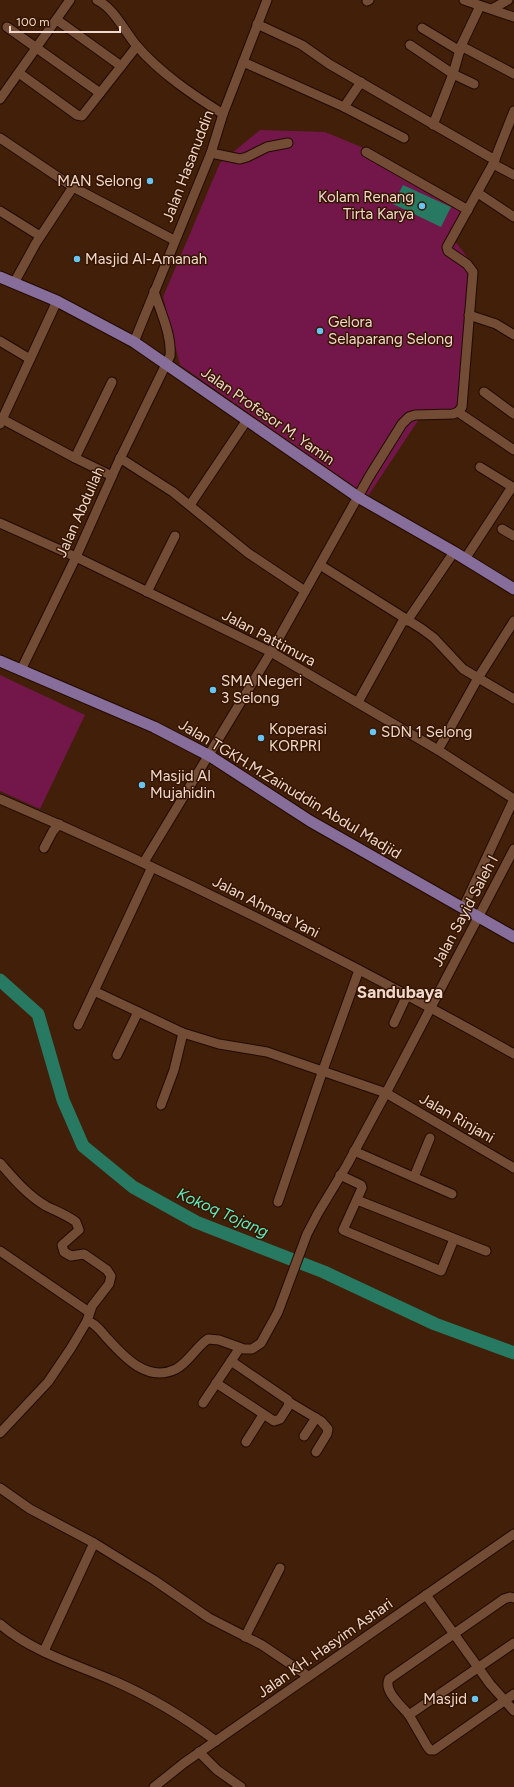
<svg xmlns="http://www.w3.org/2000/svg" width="514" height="1787" font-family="Figtree,sans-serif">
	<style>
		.green { fill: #73174b }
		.water { fill: #277962 }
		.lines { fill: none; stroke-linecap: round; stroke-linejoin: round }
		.river { stroke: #277962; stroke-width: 13 }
		.minor-casing { stroke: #220a00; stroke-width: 11 }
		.major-casing { stroke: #220a00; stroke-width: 13 }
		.minor { stroke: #724c35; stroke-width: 9 }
		.major { stroke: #866d9a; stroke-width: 11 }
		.poi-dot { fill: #68c4f0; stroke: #361500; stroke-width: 1.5 }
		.labels { text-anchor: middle; stroke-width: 3; stroke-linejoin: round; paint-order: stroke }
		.street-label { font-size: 15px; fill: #f0d9cc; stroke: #361500 }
		.poi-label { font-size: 15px; fill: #f0d9cc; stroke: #361500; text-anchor: start }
		.water-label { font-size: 16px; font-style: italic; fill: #5befc5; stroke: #361500 }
		.quarter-label { font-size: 17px; font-weight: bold; fill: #f0d9cc; stroke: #361500 }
	</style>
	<rect width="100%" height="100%" fill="#411f08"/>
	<!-- green -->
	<g class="green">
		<polygon points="260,130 325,132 383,156 464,211 454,240 475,267 461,416 419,419 368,496 180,365 163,297 220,163"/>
		<polygon points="0,675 85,715 40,809 0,791"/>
	</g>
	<!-- water -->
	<polygon class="water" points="403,185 451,207 441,227 393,204"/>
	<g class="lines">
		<!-- river -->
		<polyline class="river" points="0,980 38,1014 63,1100 83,1146 133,1187 196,1222 324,1272 435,1324 514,1353"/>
		<defs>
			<g id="minor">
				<path d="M97 0C115 9 124 31 137 46 160 73 193 95 223 114"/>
				<polyline points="464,0 514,17"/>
				<polyline points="367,1 369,0"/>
				<polyline points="492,9 508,0"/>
				<polyline points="57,20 121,66"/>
				<polyline points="257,24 302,45 329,64 495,160"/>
				<polyline points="7,27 100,93"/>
				<polyline points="422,28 460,51"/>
				<polyline points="410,45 453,74 474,84"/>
				<polyline points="461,46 514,74"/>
				<polyline points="243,62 344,107 404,138"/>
				<polyline points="19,73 77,115 82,116 137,46"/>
				<polyline points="0,99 70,0"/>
				<polyline points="344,107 361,82"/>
				<polyline points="433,125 453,74 461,46 480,6"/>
				<polyline points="0,138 73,187 174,240"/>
				<polyline points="366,152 468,210"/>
				<polyline points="211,153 240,159 247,157 267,147 288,143"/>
				<polyline points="493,164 514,175"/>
				<polyline points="478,193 514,217"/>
				<polyline points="0,211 40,236"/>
				<polyline points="14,283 36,243 73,187"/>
				<polyline points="469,315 496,324 514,335"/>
				<polyline points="0,341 30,359"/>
				<polyline points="134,342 211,153 223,114 267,0"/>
				<polyline points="484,392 514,414"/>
				<polyline points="458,412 514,450"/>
				<polyline points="2,419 75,458 112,476"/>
				<polyline points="0,424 57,301"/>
				<polyline points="75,458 112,382"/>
				<polyline points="120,458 173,492 248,553 305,591"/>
				<polyline points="480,467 514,488"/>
				<polyline points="190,505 247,420"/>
				<polyline points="0,523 76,557 271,652 438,750 514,799"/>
				<polyline points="502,529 514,536"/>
				<polyline points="465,559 512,487"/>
				<polyline points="320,565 422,629 434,638 463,669 514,699"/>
				<polyline points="147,592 175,536"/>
				<polyline points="407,621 454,552"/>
				<path d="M21 670 76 557 117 465 170 356C172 335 160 311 154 291"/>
				<polyline points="358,702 404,619"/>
				<polyline points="438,750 478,678 514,621"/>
				<path d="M0 799C176 874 347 960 514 1054"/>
				<polyline points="44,848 53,831 59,824"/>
				<polyline points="144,862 271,652 369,477 402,424 409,417 415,415 453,414 458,412 462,407 473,272 467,264 448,251 447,247 493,164 514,111"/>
				<polyline points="152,867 94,991 183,1033 219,1044 267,1052 386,1093 514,1168"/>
				<polyline points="463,908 514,799"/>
				<polyline points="394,1023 407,995"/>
				<polyline points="78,1025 94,991"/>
				<polyline points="117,1055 138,1012"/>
				<polyline points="161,1105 174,1070 183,1033"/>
				<polyline points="354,1151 452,1194"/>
				<path d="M0 1163C14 1179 27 1195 46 1206 56 1211 67 1215 76 1222L79 1230 62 1245 64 1252 71 1256 84 1254 107 1270 111 1276 109 1284 92 1306 87 1321"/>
				<polyline points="340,1175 361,1185 362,1188 343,1230 441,1271 454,1239"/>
				<polyline points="414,1177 430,1138"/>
				<polyline points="357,1200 486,1251"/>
				<polyline points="278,1202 323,1070 359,970"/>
				<polyline points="0,1251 89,1312"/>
				<polyline points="216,1383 274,1421 280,1419 289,1405 288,1400 231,1361"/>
				<polyline points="289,1402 321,1421 328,1429 327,1434 316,1452"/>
				<polyline points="203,1403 239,1349"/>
				<path d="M0 1433 48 1382 71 1348 87 1321C95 1323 101 1331 106 1337 124 1357 147 1383 176 1369 189 1362 196 1347 208 1339L219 1340 244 1349H252L261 1343 278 1312 307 1234 318 1213 347 1165 386 1093 514 849"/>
				<polyline points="304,1436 316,1418"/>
				<polyline points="246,1442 263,1415"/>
				<polyline points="0,1488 30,1509 94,1543 154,1580 209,1618 262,1645 308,1676"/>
				<polyline points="426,1595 490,1684 514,1711"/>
				<path d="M0 1624C32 1652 75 1664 114 1681 151 1697 184 1717 216 1741"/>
				<polyline points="245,1637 280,1568"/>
				<polyline points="514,1643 409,1715 427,1746 430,1750 434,1750 514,1694"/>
				<polyline points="44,1651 94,1543"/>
				<path d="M409 1715C402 1706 383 1691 389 1679L504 1599 510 1597 514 1598"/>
				<polyline points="199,1752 217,1770 241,1787"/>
				<polyline points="154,1787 184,1763 514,1534"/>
			</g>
			<g id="major">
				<polyline points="0,277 57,301 134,342 358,497 454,552 514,589"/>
				<polyline points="0,661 154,727 210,756 310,821 514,937"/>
			</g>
		</defs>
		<!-- minor casing -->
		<use href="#minor" class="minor-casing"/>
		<!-- major casing -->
		<use href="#major" class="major-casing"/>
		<!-- minor -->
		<use href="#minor" class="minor"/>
		<!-- major -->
		<use href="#major" class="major"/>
	</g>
	<!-- markers -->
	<g class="poi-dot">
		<circle cx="150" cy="181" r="4"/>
		<circle cx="422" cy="206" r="4"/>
		<circle cx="77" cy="259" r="4"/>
		<circle cx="320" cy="331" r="4"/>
		<circle cx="213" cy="690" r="4"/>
		<circle cx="373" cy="732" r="4"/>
		<circle cx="261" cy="738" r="4"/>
		<circle cx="142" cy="785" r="4"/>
		<circle cx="475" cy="1699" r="4"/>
	</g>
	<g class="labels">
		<!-- street labels -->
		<g class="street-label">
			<text transform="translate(188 166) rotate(-69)" y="5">Jalan Hasanuddin</text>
			<text transform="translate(268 416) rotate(35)" y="5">Jalan Profesor M. Yamin</text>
			<text transform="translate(80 512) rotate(-66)" y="5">Jalan Abdullah</text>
			<text transform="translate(269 638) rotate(28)" y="5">Jalan Pattimura</text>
			<text transform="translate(290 789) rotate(31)" y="5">Jalan TGKH.M.Zainuddin Abdul Madjid</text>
			<text transform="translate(266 907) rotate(27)" y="5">Jalan Ahmad Yani</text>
			<text transform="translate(465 911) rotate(-62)" y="5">Jalan Sayid Saleh I</text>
			<text transform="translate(457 1118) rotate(30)" y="5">Jalan Rinjani</text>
			<text transform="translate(325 1648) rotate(-35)" y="5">Jalan KH. Hasyim Ashari</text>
		</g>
		<!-- poi labels -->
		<g class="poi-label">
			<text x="142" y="186" text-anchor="end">MAN Selong</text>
			<text x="414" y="202" text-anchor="end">Kolam Renang<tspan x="414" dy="17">Tirta Karya</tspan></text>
			<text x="85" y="264">Masjid Al-Amanah</text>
			<text x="328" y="327">Gelora<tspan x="328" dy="17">Selaparang Selong</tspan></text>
			<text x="221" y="686">SMA Negeri<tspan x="221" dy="17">3 Selong</tspan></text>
			<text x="269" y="734">Koperasi<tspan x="269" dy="17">KORPRI</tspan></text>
			<text x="381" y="737">SDN 1 Selong</text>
			<text x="150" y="781">Masjid Al<tspan x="150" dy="17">Mujahidin</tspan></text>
			<text x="467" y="1704" text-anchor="end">Masjid</text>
		</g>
		<!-- water labels -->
		<g class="water-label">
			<text transform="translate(223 1212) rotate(24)" y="6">Kokoq Tojang</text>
		</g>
		<!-- quarter labels -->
		<g class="quarter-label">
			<text x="400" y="998">Sandubaya</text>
		</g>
	</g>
	<!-- scale -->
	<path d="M10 26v6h110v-6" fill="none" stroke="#f0d9cc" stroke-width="2"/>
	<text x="16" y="26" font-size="12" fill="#f0d9cc" stroke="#361500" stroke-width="3" paint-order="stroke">100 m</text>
</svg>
